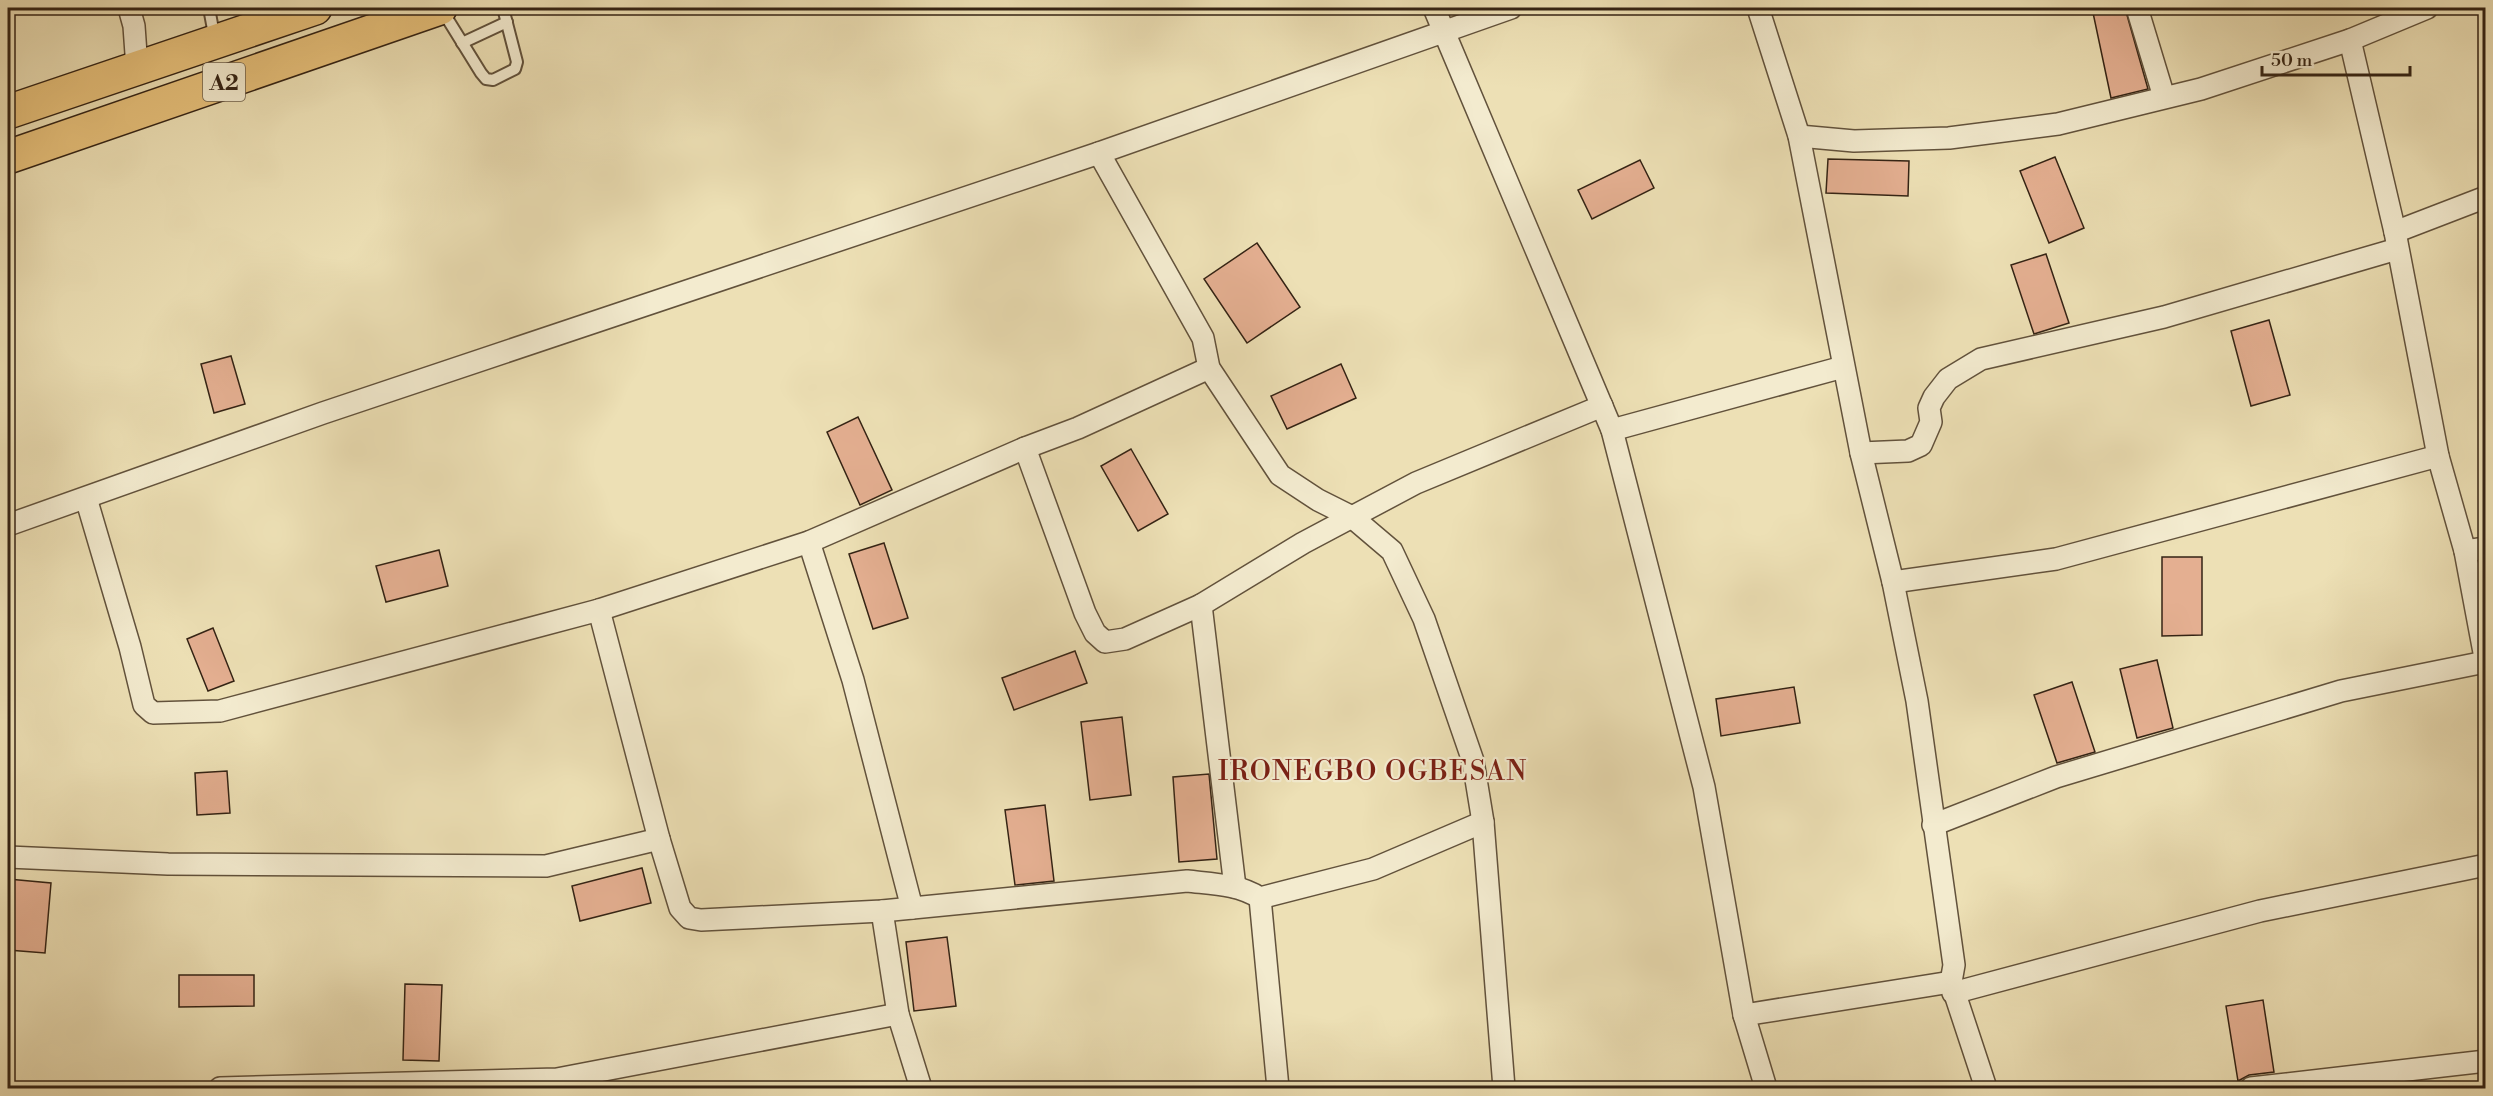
<svg xmlns="http://www.w3.org/2000/svg" width="2493" height="1096" font-family="'Libre Bodoni',serif">
	<style>
		.building { fill: #e4af91; stroke: #342314; stroke-width: 1.5 }
		.lines { fill: none; stroke-linecap: round; stroke-linejoin: round }
		.service-casing { stroke: #62523c; stroke-width: 14 }
		.minor-casing { stroke: #62523c; stroke-width: 24 }
		.trunk-casing { stroke: #342314; stroke-width: 36 }
		.service { stroke: #f3ebcf; stroke-width: 10 }
		.minor { stroke: #f3ebcf; stroke-width: 21 }
		.trunk { stroke: #e6c07a; stroke-width: 33 }
		.labels { text-anchor: middle; stroke-width: 4.5; stroke-linejoin: round; paint-order: stroke }
		.shield { fill: #f3ebcf; stroke: #6d5f4c; stroke-width: 1.5 }
		.shield-label { font-size: 22px; font-weight: bold; fill: #342314 }
		.quarter-label { font-size: 27px; letter-spacing: 1.5px; fill: #7a1f14; stroke: #f3ebcf }
	</style>
	<rect width="100%" height="100%" fill="#ede0b5"/>
	<filter id="stains"><feTurbulence type="fractalNoise" baseFrequency=".00333" numOctaves="4"/><feColorMatrix values="0 0 0 0 .2 0 0 0 0 .09 0 0 0 0 .02 0 0 0 .5 -.17"/></filter>
	<radialGradient id="worn" r=".72"><stop offset=".6" stop-color="#630" stop-opacity="0"/><stop offset="1" stop-color="#630" stop-opacity=".3"/></radialGradient>
	<!-- building -->
	<g class="building">
		<polygon points="2092,8 2125,8 2148,89 2111,98"/>
		<polygon points="2055,157 2084,228 2049,243 2020,171"/>
		<polygon points="1828,159 1909,161 1908,196 1826,193"/>
		<polygon points="1640,160 1654,188 1592,219 1578,190"/>
		<polygon points="1257,243 1300,307 1247,343 1204,279"/>
		<polygon points="2046,254 2069,323 2034,334 2011,265"/>
		<polygon points="2269,320 2290,395 2251,406 2231,331"/>
		<polygon points="231,356 245,404 214,413 201,364"/>
		<polygon points="1341,364 1356,398 1287,429 1271,396"/>
		<polygon points="858,417 892,490 860,505 827,432"/>
		<polygon points="1131,449 1168,514 1138,531 1101,466"/>
		<polygon points="884,543 908,618 873,629 849,554"/>
		<polygon points="439,550 448,586 386,602 376,566"/>
		<polygon points="2162,557 2202,557 2202,635 2162,636"/>
		<polygon points="213,628 234,681 208,691 187,639"/>
		<polygon points="1075,651 1087,683 1014,710 1002,678"/>
		<polygon points="2157,660 2173,728 2137,738 2120,669"/>
		<polygon points="2072,682 2095,752 2057,763 2034,695"/>
		<polygon points="1794,687 1800,723 1721,736 1716,699"/>
		<polygon points="1122,717 1131,795 1090,800 1081,722"/>
		<polygon points="227,771 230,813 197,815 195,773"/>
		<polygon points="1209,774 1217,859 1179,862 1173,777"/>
		<polygon points="1045,805 1054,881 1015,885 1005,810"/>
		<polygon points="642,868 651,903 580,921 572,886"/>
		<polygon points="8,879 51,883 45,953 8,950"/>
		<polygon points="947,937 956,1006 914,1011 906,942"/>
		<polygon points="179,975 254,975 254,1006 179,1007"/>
		<polygon points="405,984 442,985 439,1061 403,1060"/>
		<polygon points="2263,1000 2274,1072 2249,1075 2238,1081 2226,1006"/>
	</g>
	<g class="lines">
		<defs>
			<g id="service">
				<polyline points="209,8 215,40"/>
				<polyline points="442,10 481,73 486,79 493,80 515,69 517,62 503,8"/>
				<polyline points="462,43 507,22"/>
			</g>
			<g id="minor">
				<polyline points="129,8 134,26 137,68"/>
				<polyline points="1434,8 1612,430 1704,787 1744,1015 1766,1088"/>
				<polyline points="1758,8 1799,136 1861,453 1893,582 1917,701 1954,965 1951,982 1986,1088"/>
				<polyline points="2137,8 2164,97"/>
				<polyline points="2350,40 2395,232 2438,456 2465,551 2486,663"/>
				<polyline points="1799,136 1854,141 1949,138 2058,124 2201,89 2350,40 2427,8"/>
				<polyline points="1099,153 1203,338 1209,368 1280,475 1318,500 1352,517 1392,551 1424,619 1473,761 1483,822 1504,1088"/>
				<polyline points="2395,232 2486,197"/>
				<polyline points="1612,430 1843,367"/>
				<polyline points="1025,448 1085,613 1095,633 1105,642 1125,639 1201,605 1303,543 1416,483 1602,406"/>
				<polyline points="1861,453 1908,451 1921,445 1931,422 1929,408 1934,397 1948,379 1981,359 2164,317 2397,249"/>
				<polyline points="86,498 130,647 144,705 153,713 220,711 599,610 809,542 1025,448 1078,428 1209,368"/>
				<polyline points="8,525 323,413 1099,153 1511,8"/>
				<polyline points="809,542 853,680 912,908"/>
				<polyline points="2465,551 2486,548"/>
				<polyline points="1893,582 2056,559 2438,456"/>
				<polyline points="1201,605 1235,887"/>
				<path d="M599 610 659 839 680 908 689 918 701 920 882 911 1187 881C1213 884 1238 884 1260 898L1373 869 1483 822"/>
				<polyline points="1933,825 2056,777 2341,691 2485,662"/>
				<polyline points="8,857 168,864 546,866 659,839"/>
				<polyline points="1260,898 1278,1088"/>
				<polyline points="882,911 898,1014 921,1088"/>
				<polyline points="1953,993 2260,911 2486,865"/>
				<polyline points="1744,1015 1951,982"/>
				<polyline points="220,1088 557,1079 898,1014"/>
				<polyline points="2251,1088 2486,1061"/>
			</g>
			<g id="trunk">
				<polyline points="8,112 315,8"/>
				<polyline points="8,157 440,8"/>
			</g>
		</defs>
		<!-- service casing -->
		<use href="#service" class="service-casing"/>
		<!-- minor casing -->
		<use href="#minor" class="minor-casing"/>
		<!-- trunk casing -->
		<use href="#trunk" class="trunk-casing"/>
		<!-- service -->
		<use href="#service" class="service"/>
		<!-- minor -->
		<use href="#minor" class="minor"/>
		<!-- trunk -->
		<use href="#trunk" class="trunk"/>
	</g>
	<g class="labels">
		<!-- shield labels -->
		<rect class="shield" x="203" y="63" width="42" height="38" rx="4.5"/>
		<g class="shield-label">
			<text x="224" y="90">A2</text>
		</g>
		<!-- quarter labels -->
		<g class="quarter-label">
			<text x="1373" y="780">IRONEGBO OGBESAN</text>
		</g>
	</g>
	<!-- margin -->
	<rect width="2493" height="1096" fill="none" stroke="#ede0b5" stroke-width="30"/>
	<rect x="9" y="9" width="2475" height="1078" fill="none" stroke="#342314" stroke-width="3"/>
	<rect x="15" y="15" width="2463" height="1066" fill="none" stroke="#342314" stroke-width="1.5"/>
	<!-- scale -->
	<path d="M2262 66v9h148v-9" fill="none" stroke="#342314" stroke-width="3"/>
	<text x="2271" y="66" font-size="18" fill="#342314" stroke="#f3ebcf" stroke-width="4.5" paint-order="stroke">50 m</text>
	<rect width="100%" height="100%" filter="url(#stains)"/>
	<rect width="100%" height="100%" fill="url(#worn)"/>
</svg>
